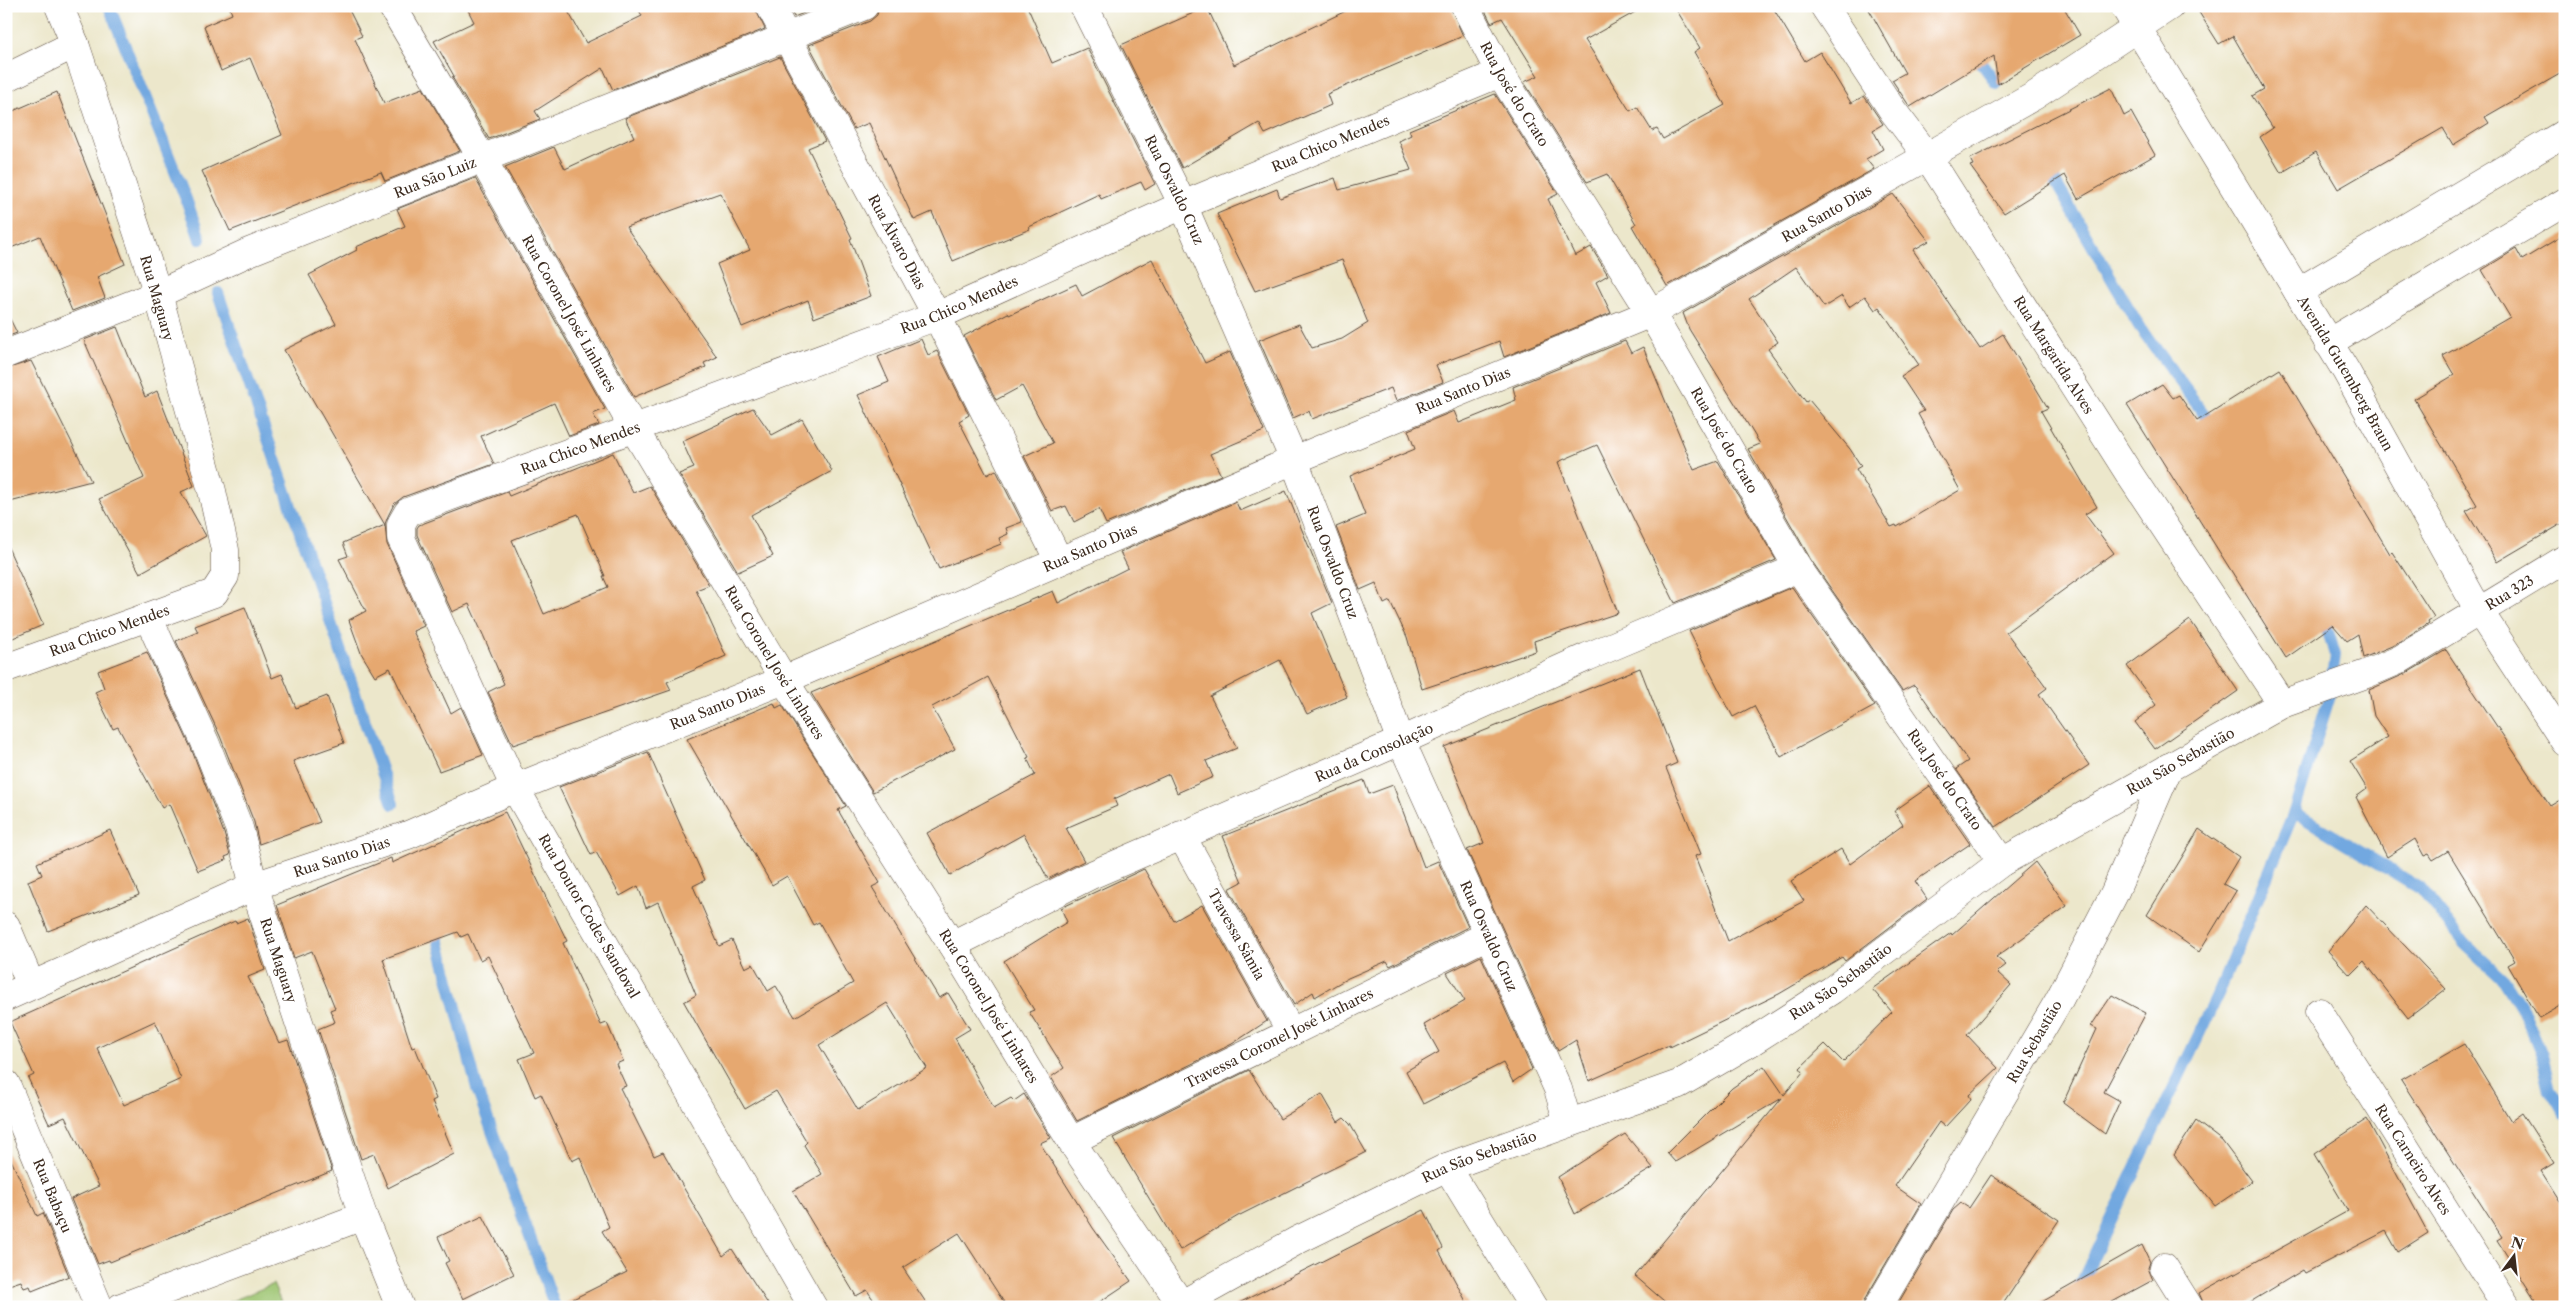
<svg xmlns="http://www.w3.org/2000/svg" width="2571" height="1313" font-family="'Libre Caslon Text',serif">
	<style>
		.green { fill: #9cc470; stroke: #6c7747 }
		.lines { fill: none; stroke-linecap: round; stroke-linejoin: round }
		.stream { stroke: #72a8e0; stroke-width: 12 }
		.building { fill: #e6a870; fill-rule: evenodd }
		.minor-casing { stroke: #564638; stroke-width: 29 }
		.tertiary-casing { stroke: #564638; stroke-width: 29 }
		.minor { stroke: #fff; stroke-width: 28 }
		.tertiary { stroke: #fff; stroke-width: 28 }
		.labels { text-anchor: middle; stroke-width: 4; stroke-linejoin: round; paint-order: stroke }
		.street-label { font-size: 14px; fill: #3b2a1e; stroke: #fff }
	</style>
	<rect width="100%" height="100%" fill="#fff"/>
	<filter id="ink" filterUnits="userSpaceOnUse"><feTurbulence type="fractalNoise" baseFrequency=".02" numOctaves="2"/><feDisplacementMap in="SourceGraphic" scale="10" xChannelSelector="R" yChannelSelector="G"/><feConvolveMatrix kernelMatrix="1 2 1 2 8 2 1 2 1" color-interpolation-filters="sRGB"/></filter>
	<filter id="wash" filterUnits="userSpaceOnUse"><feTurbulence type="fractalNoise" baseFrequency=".0096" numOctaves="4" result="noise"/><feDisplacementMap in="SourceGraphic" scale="20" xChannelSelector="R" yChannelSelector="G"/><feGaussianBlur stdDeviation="1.12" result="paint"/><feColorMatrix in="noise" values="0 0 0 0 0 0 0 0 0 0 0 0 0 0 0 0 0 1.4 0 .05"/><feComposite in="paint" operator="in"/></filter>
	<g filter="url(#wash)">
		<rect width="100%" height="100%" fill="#ece7cb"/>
		<!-- green -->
		<polygon class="green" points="273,1284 283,1307 217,1307"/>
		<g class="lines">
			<!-- stream -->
			<g class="stream">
				<polyline points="109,6 186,199 200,239"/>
				<polyline points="1973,51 1996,83"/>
				<polyline points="2046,166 2139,326 2215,429"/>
				<polyline points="218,293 393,804"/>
				<polyline points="2323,615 2335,655 2332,677"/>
				<polyline points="2294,812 2420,888 2464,943 2504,980 2525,1014 2542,1055 2550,1090 2565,1114"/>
				<polyline points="434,923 478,1092 555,1307"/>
				<polyline points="2076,1294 2218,994 2294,812 2330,695"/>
			</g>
		</g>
		<g id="blocks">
			<!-- building -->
			<g class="building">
				<polygon points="229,6 347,6 362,36 355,39 384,103 423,88 460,151 385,181 381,172 230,231 202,171 282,135 250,58 221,71 204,26 232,14"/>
				<polygon points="466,6 565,6 586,43 642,16 637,6 754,6 765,29 613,90 603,68 535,111 540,119 489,139 452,77 454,76 434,41 474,22"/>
				<polygon points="788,6 821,6 794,17"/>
				<polygon points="879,6 1027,6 1052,63 1087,48 1155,184 1145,190 1141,182 1101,199 1099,194 1029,227 1030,229 953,261 932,212 914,220 869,123 854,129 809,45 870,21 877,15"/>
				<polygon points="1356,6 1450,6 1463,36 1327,94 1331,105 1265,134 1259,123 1182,168 1121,45 1207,7 1234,65"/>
				<polygon points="1483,6 1646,6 1585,40 1630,111 1637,107 1652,131 1657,129 1663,139 1725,105 1694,52 1700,48 1674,6 1772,6 1805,61 1820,52 1851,103 1864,96 1883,124 1873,130 1883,149 1866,159 1874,169 1667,286 1632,226 1636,224 1607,174 1587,182 1524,82 1538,76 1502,18 1491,23"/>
				<polygon points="1867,6 2063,6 2080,35 1998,84 1994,56 1910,107 1892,80 1905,73"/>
				<polygon points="2195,6 2565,6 2565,71 2485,117 2489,123 2453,145 2443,128 2338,189 2316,152 2281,173 2260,137 2273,128 2252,96 2264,89 2233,36 2219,44"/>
				<polygon points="780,57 825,141 808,148 852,238 850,239 871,296 814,318 808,300 742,327 717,264 750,250 720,193 626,227 717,357 704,363 706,367 634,397 505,167 554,147 565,169 634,137 625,118"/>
				<polygon points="2111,88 2124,116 2131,112 2155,155 2078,199 2065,175 2004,213 1970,166 1973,165 1970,159"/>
				<polygon points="57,92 125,264 97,277 105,298 72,311 40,236 6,250 6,114"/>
				<polygon points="1495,94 1558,194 1548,199 1575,256 1591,247 1608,275 1596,282 1611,313 1504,357 1499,341 1436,365 1443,382 1396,401 1391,388 1312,419 1309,411 1293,418 1259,340 1299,324 1312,348 1342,339 1368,323 1342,260 1255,291 1217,214 1277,189 1280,198 1335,178 1339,190 1411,170 1399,141 1411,135 1409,130"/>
				<polygon points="475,178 605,409 593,414 599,425 569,436 554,403 481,436 494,464 403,497 394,504 388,516 385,524 387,544 424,626 413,631 451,713 461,707 483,755 439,771 390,668 375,676 361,653 349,620 366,611 339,559 348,556 343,543 385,525 284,350 336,324 309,275 357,250 356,247 405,226 397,209"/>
				<path d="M1893 194 1929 241 1913 250 1980 349 2003 334 2048 408 2041 411 2097 507 2085 514 2114 553 2006 632 2047 688 2039 694 2089 765 1996 827 1956 769 1968 761 1916 687 1914 685 1902 691 1811 560 1748 449 1760 444 1689 329 1683 313ZM1796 267 1824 307 1842 296 1849 307 1865 296 1875 310 1879 307 1919 365 1901 376 1924 411 1918 414 1960 490 1897 527 1896 525 1891 527 1856 469 1861 466 1850 449 1809 400 1806 402 1768 349 1778 342 1749 299Z"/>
				<polygon points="2565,234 2565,522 2497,562 2466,511 2477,505 2414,399 2454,375 2443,356 2510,317 2482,270 2516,249 2522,260"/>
				<polygon points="1152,259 1205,363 1230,352 1264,431 1210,454 1221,475 1106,524 1099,509 1074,522 1066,506 1052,511 1024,456 1053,443 1022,386 996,400 964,336 1008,313 1009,315 1076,284 1082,296"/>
				<polygon points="6,311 17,333 6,337"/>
				<polygon points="117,327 145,397 157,391 194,486 181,492 206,536 140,573 99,499 144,478 84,340"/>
				<polygon points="921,339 928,355 937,351 969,415 959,421 987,475 996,470 1022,522 1006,528 1008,534 999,538 1001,544 939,569 858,395 889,382 878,357"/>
				<polygon points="1625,341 1631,353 1643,347 1694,470 1718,461 1776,560 1675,603 1597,445 1558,462 1618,613 1534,641 1536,651 1422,689 1407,637 1390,601 1384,604 1376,583 1360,590 1336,527 1365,515 1350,476 1415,449 1408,430 1454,411 1459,423 1516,400 1513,387"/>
				<polygon points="31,361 91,481 6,503 6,369"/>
				<polygon points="2280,369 2390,554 2392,552 2434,617 2428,621 2429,623 2392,646 2363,658 2358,634 2347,641 2333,625 2286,658 2127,405 2162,384 2173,398 2179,395 2197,421"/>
				<polygon points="753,408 772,435 802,419 832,471 751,515 773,556 738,572 679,474 694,468 682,441"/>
				<path d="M613 453 633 493 650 486 709 585 696 590 726 656 667 682 671 690 513 745 488 692 504 684 484 637 469 604 452 612 417 535V528L419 525 507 492 509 496ZM578 514 605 576H603L608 587 544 614 512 540Z"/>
				<polygon points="1286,491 1332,603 1312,613 1347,697 1307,714 1280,660 1210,696 1237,748 1206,761 1213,777 1177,793 1169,774 1114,799 1117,806 1066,828 1084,861 1048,879 1024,834 950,875 927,833 1035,775 1027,758 1029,757 988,677 932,707 955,749 873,792 811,693 1053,591 1058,603 1128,568 1120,552 1236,502 1240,511"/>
				<polygon points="6,543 43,625 6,641"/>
				<polygon points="1792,587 1875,706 1781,757 1754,706 1733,717 1689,631"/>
				<polygon points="245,607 272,678 282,674 296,708 327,696 344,743 293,761 320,822 259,844 254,822 220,736 176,641 198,632 195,626"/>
				<polygon points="2190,620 2238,691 2155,749 2135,722 2156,705 2127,666"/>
				<polygon points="2446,650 2550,806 2565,797 2565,1003 2539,1018 2508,965 2515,961 2448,851 2433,860 2429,854 2424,856 2415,839 2387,857 2356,797 2367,789 2350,761 2388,737 2374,716 2369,690 2407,673"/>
				<polygon points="147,652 191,748 224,833 230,855 225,857 226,860 198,871 169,804 162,808 118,727 113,729 95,692 104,688 98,671"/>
				<polygon points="1640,668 1677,763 1666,768 1701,854 1695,856 1728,941 1804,901 1791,881 1841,849 1850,864 1903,825 1894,811 1930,786 1970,844 1915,881 1927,899 1845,961 1842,957 1779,994 1670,1047 1669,1045 1589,1081 1576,1040 1558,1051 1467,850 1484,843 1444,747"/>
				<path d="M774 703 776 708 782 705 846 806 838 810 880 883 872 887 907 945 939 998 948 993 970 1029 955 1038 994 1108 1011 1098 1014 1101 1024 1094 1051 1138 1040 1143 1093 1228 1131 1281 1092 1307H1007L959 1233 903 1268 929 1307H878L867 1290 856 1296 793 1191 822 1174 804 1145 807 1142 776 1091 745 1109 684 1002 696 995 658 902 646 908 638 886 620 896 596 852 591 855 559 787 648 752 705 880 693 886 719 946 732 940 745 968 753 964 768 991 776 986 795 1017 853 983 819 922 813 925 787 876 772 885 687 739ZM887 1003 927 1068 858 1110 819 1045Z"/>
				<polygon points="1364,780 1369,794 1393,785 1424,867 1438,861 1468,927 1390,966 1387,961 1348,978 1315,997 1313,992 1294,1005 1229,889 1242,882 1223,836"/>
				<polygon points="505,812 567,941 563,943 601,1025 607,1023 623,1061 616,1064 626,1086 620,1088 654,1156 663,1152 723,1256 732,1249 770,1307 557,1307 627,1272 602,1231 609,1227 580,1157 572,1161 541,1094 535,1097 519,1059 534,1053 488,956 480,960 468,934 461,937 458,932 383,959 412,1048 415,1047 436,1099 432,1101 454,1154 388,1188 374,1154 361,1159 318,1029 335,1022 330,1010 335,1008 312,951 294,958 277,905 391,858 392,863"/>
				<polygon points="2199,829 2239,857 2223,884 2236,891 2199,952 2147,915"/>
				<polygon points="110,830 139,895 48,931 28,881 42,875 37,863"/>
				<polygon points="2035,862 2067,906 1996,957 2006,965 1997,972 2011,985 1967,1035 1998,1068 1969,1095 1971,1099 1945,1127 1939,1122 1895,1186 1921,1204 1865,1299 1862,1307 1671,1307 1635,1276 1782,1098 1675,1162 1667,1153 1732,1088 1764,1066 1784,1095 1803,1072 1800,1068 1825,1044 1843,1062 1892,1012 1872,989 1951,933 1952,935"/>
				<polygon points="1144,869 1174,921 1202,905 1267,1021 1232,1044 1077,1121 1051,1077 1064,1068 1029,1012 1034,1010 1004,961 1067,922 1061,908"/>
				<polygon points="2366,905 2446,989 2408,1018 2364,961 2350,975 2328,951"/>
				<path d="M248 918 265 970 248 977 279 1043 288 1040 332 1171 110 1262 109 1260 98 1264 71 1199 99 1186 65 1117 49 1124 28 1078 34 1075 10 1022 235 921 236 923ZM155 1021 181 1079 124 1105 97 1048Z"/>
				<polygon points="1481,956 1532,1069 1513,1082 1503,1063 1423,1104 1406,1071 1439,1052 1424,1025 1465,1001 1447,973"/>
				<polygon points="2112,995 2146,1013 2104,1092 2120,1101 2105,1134 2063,1103 2097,1029 2091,1026"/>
				<polygon points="2464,1044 2511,1121 2522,1113 2554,1163 2541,1171 2565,1209 2565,1307 2540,1307 2497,1240 2502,1237 2401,1080"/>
				<polygon points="1249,1070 1280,1119 1322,1094 1338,1122 1344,1118 1350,1124 1366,1152 1238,1216 1180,1250 1113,1138"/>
				<polygon points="2367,1119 2428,1233 2398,1252 2386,1231 2305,1273 2303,1270 2242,1307 2205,1307 2199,1293 2348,1211 2314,1154"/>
				<polygon points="2196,1121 2222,1141 2252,1181 2215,1206 2174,1155"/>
				<polygon points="1625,1134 1653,1168 1575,1214 1558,1177"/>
				<polygon points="6,1149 37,1216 43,1213 69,1276 32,1291 30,1286 24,1288 21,1281 6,1286"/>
				<polygon points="1991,1175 2059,1220 2001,1307 1896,1307 1953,1210 1961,1203 1969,1208"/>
				<polygon points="1424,1210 1443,1248 1439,1251 1469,1307 1231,1307"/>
				<polygon points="483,1216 514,1274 463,1299 445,1263 449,1261 438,1237"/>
				<polygon points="2142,1245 2150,1262 2148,1268 2153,1280 2103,1307 2033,1307"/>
			</g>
		</g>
	</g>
	<g filter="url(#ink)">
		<use href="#blocks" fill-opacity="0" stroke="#564638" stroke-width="1"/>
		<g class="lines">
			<defs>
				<g id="minor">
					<path id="s1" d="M392 6 483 160 634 429 784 680 952 945 1071 1141 1181 1304"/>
					<path id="s2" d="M770 6 937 316 1059 561"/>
					<path id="s3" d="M1084 6 1183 205 1294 460 1401 741 1558 1089 1568 1123"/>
					<path id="s4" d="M1465 6 1500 73 1651 313 1798 568 2002 862"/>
					<path id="s5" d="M1824 6 1893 111 1928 157 2130 475 2282 704"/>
					<polyline points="6,78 75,44"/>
					<path id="s6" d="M6 354 158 294 249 252 864 6"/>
					<path id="s7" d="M149 619 205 742 239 828 254 886 363 1216 400 1307"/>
					<path id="s8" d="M6 668 214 593 225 576V550L212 491 158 294 75 44 59 6"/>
					<path id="s9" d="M1181 835 1291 1032"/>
					<polyline points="6,926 31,985"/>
					<path id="s10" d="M952 945 1089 876 1401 741 1587 657 1798 568"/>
					<path id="s11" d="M6 997 254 886 408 835 515 788 784 680 1294 460 1651 313 2034 96 2170 6"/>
					<path id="s12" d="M2319 1012 2507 1307"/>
					<path id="s13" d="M6 1084 99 1307"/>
					<path id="s14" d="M1071 1141 1488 935"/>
					<polyline points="1447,1167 1533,1307"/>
					<polyline points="2164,1267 2189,1307"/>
					<polyline points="121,1307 363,1216"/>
					<path id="s15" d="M813 1307 515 788 401 538V524L408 512 937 316 1183 205 1500 73"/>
					<path id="s16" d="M1177 1307 1298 1240 1447 1167 1679 1084 1751 1042 1832 990 2002 862 2282 704 2366 674 2399 660 2565 559"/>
					<path id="s17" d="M1878 1307 2059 1000 2114 894 2169 767"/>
				</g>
				<g id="tertiary">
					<path id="s18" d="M2124 6 2346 371 2479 611 2565 742"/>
					<polyline points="2298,292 2565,133"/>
					<polyline points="2328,343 2565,202"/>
				</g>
			</defs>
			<!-- minor casing -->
			<use href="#minor" class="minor-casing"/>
			<!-- tertiary casing -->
			<use href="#tertiary" class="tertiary-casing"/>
			<!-- minor -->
			<use href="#minor" class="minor"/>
			<!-- tertiary -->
			<use href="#tertiary" class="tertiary"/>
		</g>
	</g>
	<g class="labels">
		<!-- street labels -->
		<g class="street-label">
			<text dy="5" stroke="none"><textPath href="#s4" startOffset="101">Rua José do Crato</textPath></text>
			<text dy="5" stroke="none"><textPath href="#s15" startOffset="1895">Rua Chico Mendes</textPath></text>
			<text dy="5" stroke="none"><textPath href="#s6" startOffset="464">Rua São Luiz</textPath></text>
			<text dy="5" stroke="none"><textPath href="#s3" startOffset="205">Rua Osvaldo Cruz</textPath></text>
			<text dy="5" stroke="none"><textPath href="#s11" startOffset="1984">Rua Santo Dias</textPath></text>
			<text dy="5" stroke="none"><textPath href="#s2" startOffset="268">Rua Álvaro Dias</textPath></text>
			<text transform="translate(157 298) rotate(74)" y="5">Rua Maguary</text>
			<text dy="5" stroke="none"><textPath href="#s15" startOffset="1490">Rua Chico Mendes</textPath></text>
			<text dy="5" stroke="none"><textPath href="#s1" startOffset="355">Rua Coronel José Linhares</textPath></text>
			<text dy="5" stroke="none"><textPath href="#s5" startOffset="418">Rua Margarida Alves</textPath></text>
			<text dy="5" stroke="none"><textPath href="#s18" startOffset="429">Avenida Gutemberg Braun</textPath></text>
			<text dy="5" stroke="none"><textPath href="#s11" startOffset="1579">Rua Santo Dias</textPath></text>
			<text dy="5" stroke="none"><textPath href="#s4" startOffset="506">Rua José do Crato</textPath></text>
			<text dy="5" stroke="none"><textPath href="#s15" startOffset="1085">Rua Chico Mendes</textPath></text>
			<text dy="5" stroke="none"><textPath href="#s11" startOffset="1174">Rua Santo Dias</textPath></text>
			<text dy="5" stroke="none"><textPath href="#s3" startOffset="610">Rua Osvaldo Cruz</textPath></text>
			<text dy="5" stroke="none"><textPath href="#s16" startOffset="1519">Rua 323</textPath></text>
			<text dy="5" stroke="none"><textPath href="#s8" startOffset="110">Rua Chico Mendes</textPath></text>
			<text dy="5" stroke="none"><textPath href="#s1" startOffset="760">Rua Coronel José Linhares</textPath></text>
			<text dy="5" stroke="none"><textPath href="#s11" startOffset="769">Rua Santo Dias</textPath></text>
			<text dy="5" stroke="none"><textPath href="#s10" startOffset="464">Rua da Consolação</textPath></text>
			<text dy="5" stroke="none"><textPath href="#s16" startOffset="1148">Rua São Sebastião</textPath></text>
			<text dy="5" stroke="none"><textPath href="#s4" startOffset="911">Rua José do Crato</textPath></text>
			<text dy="5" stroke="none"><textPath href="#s11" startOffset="364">Rua Santo Dias</textPath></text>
			<text transform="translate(589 916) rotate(60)" y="5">Rua Doutor Codes Sandoval</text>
			<text dy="5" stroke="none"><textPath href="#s9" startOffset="114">Travessa Sâmia</textPath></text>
			<text dy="5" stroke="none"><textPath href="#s3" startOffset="1015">Rua Osvaldo Cruz</textPath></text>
			<text dy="5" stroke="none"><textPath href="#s7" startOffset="366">Rua Maguary</textPath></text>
			<text dy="5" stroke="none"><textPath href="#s16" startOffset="742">Rua São Sebastião</textPath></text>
			<text dy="5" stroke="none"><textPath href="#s1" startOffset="1165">Rua Coronel José Linhares</textPath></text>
			<text dy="5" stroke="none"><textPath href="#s14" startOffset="232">Travessa Coronel José Linhares</textPath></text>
			<text dy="5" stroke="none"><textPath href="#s17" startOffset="308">Rua Sebastião</textPath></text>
			<text dy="5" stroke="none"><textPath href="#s16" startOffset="338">Rua São Sebastião</textPath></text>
			<text dy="5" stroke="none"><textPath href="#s12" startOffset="175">Rua Carneiro Alves</textPath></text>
			<text dy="5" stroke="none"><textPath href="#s13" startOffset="121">Rua Babaçu</textPath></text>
		</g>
	</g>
	<!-- margin -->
	<rect width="2571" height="1313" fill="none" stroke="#fff" stroke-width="25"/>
	<!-- north arrow -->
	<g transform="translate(2514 1256) rotate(15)" stroke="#ffffff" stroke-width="4" paint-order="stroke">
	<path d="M0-4L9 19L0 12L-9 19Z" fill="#3b2a1e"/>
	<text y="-8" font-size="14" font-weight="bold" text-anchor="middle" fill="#3b2a1e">N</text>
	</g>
</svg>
